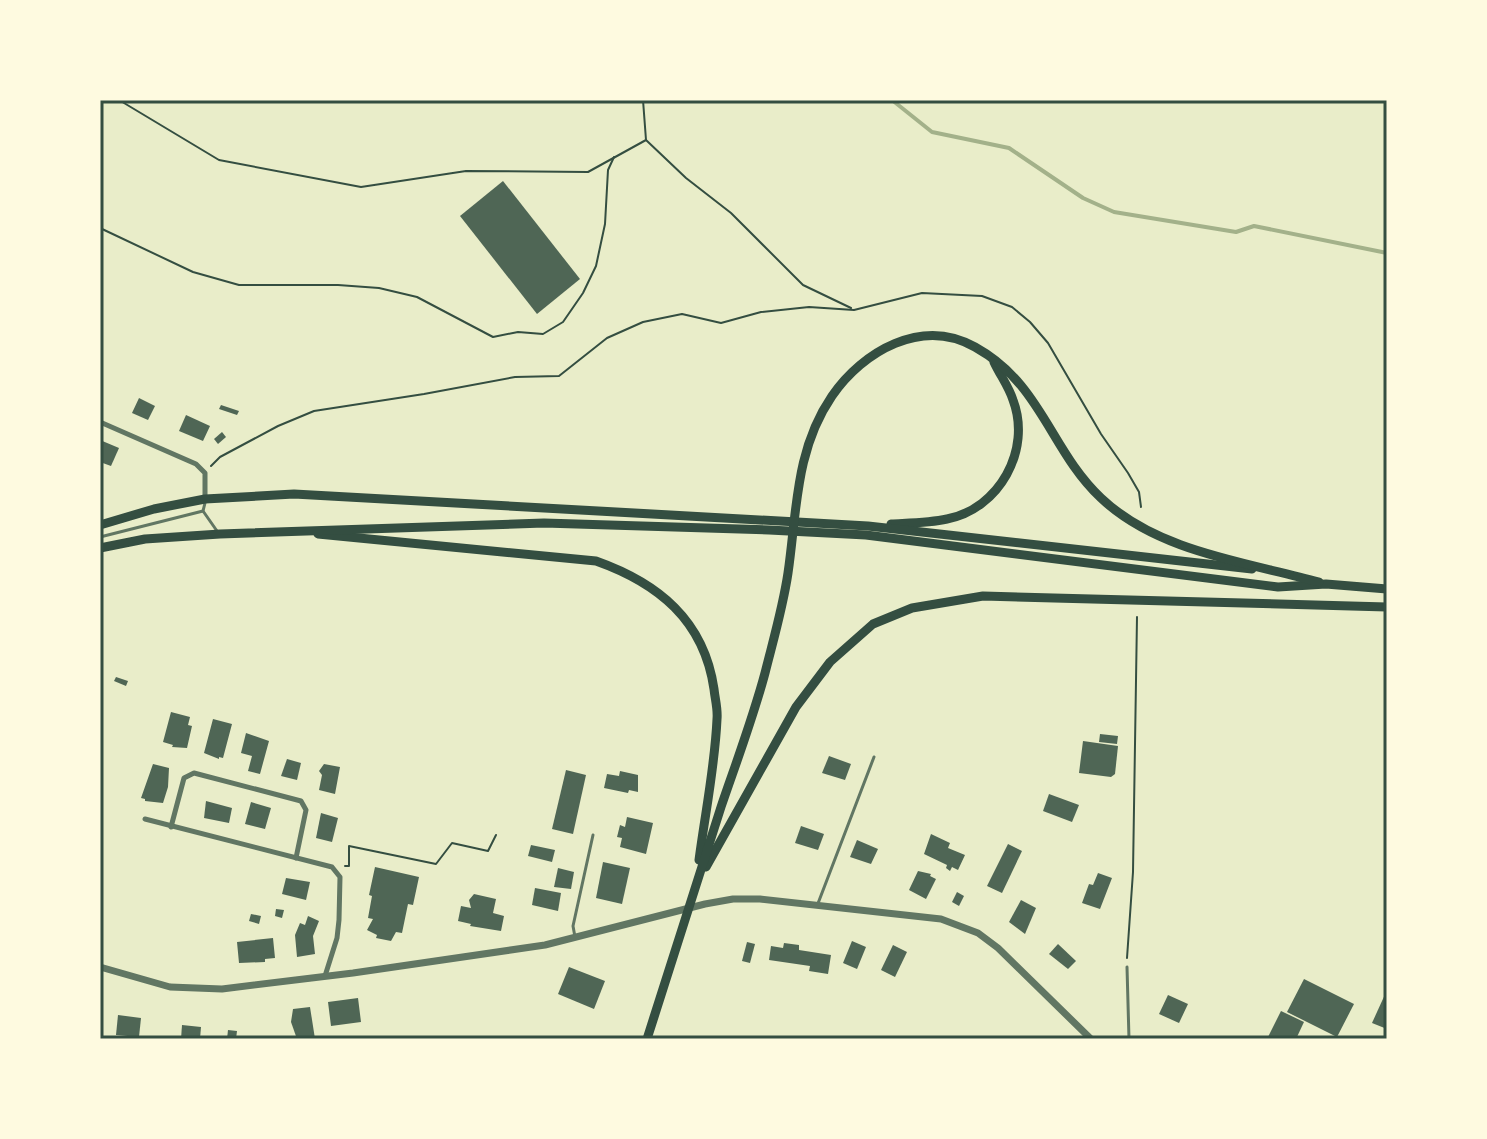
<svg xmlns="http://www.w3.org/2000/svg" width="1487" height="1139" font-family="Figtree,sans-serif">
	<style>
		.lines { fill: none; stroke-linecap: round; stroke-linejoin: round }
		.stream { stroke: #a3b18a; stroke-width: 4 }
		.building { fill: #4f6655 }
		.path { stroke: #344e41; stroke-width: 2 }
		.service { stroke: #617663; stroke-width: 3 }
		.minor { stroke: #617663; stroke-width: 5 }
		.tertiary { stroke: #617663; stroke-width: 7 }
		.primary { stroke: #344e41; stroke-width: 9 }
		.neatline { fill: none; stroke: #344e41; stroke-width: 3 }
	</style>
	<rect width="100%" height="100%" fill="#e9edc9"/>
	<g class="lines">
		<!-- stream -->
		<polyline class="stream" points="892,100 932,132 1009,148 1083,198 1114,212 1236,232 1254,226 1387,253"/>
	</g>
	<!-- building -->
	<g class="building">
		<polygon points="503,181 580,279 537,314 460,216"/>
		<polygon points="139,398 155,406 148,420 132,413"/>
		<polygon points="221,405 239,411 237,415 219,409"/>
		<polygon points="186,415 210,426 203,441 179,431"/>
		<polygon points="222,432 226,437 218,444 214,439"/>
		<polygon points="100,440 119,448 111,466 100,462"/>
		<polygon points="116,677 128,681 126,686 114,681"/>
		<polygon points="171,712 190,717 188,725 192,726 187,748 172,747 173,745 163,742"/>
		<polygon points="213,719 232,724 223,758 219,757 219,759 204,753"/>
		<polygon points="246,733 269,741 260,774 248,771 252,756 241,753"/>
		<polygon points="1100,734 1118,736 1117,744 1099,742"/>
		<polygon points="1083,741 1118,746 1115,774 1111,777 1079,773"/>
		<polygon points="829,756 851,764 845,780 822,773"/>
		<polygon points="287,759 301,763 297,780 281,776"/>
		<polygon points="153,764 169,768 168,787 163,803 145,801 145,799 141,798"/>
		<polygon points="324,764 340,767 335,794 319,790 322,775 319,771"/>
		<polygon points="566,770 586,775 573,834 552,829"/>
		<polygon points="620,771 638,775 638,792 629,790 628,793 604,788 607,774 619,776"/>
		<polygon points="1049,794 1079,805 1072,822 1043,811"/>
		<polygon points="206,801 232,808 229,823 204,818"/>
		<polygon points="251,802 271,808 265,829 245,824"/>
		<polygon points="321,813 338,818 332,842 316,838"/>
		<polygon points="627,817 653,823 646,854 620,847 622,838 617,837 620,825 625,827"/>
		<polygon points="801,826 824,834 818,850 795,843"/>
		<polygon points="931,834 950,843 948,848 965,855 958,870 952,867 950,871 946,868 947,865 924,854"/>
		<polygon points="857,840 878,849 871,864 850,857"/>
		<polygon points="1008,844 1022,851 1002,893 987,886"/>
		<polygon points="531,845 555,850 552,862 528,856"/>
		<polygon points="603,862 630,868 622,904 596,898"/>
		<polygon points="375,867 419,877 413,905 408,904 402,933 396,932 391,941 376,938 377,935 367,930 373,919 368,918 372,896 369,895"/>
		<polygon points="558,868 574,872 571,889 554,887"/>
		<polygon points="918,871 931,874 930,876 936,879 926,899 909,890"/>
		<polygon points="1098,873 1112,878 1100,909 1082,903 1089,884 1093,885"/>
		<polygon points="286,878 310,882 306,900 282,894"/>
		<polygon points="535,888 561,893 558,911 532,905"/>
		<polygon points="957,892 964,896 959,906 952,902"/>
		<polygon points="474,894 496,899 493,913 504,916 501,931 470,926 471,924 458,921 461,906 471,908 469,900"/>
		<polygon points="1021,900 1036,908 1025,934 1009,922"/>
		<polygon points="276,909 284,910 282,918 275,916"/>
		<polygon points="251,914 261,916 259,924 249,921"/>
		<polygon points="308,916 319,921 313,936 315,954 297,957 295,935 300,923 305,925"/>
		<polygon points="273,938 275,958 265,959 265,962 239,963 237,942"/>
		<polygon points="852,941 866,947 857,969 843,963"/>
		<polygon points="747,942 755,944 750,963 742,961"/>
		<polygon points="784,943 799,945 799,950 831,955 828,974 809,971 810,966 769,960 771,946 783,948"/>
		<polygon points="1058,944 1076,961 1068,969 1049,954"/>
		<polygon points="893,945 907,952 895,977 881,970"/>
		<polygon points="569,967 605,981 594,1009 558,994"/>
		<polygon points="1304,979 1354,1004 1337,1037 1287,1012"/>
		<polygon points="1387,990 1387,1029 1372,1023"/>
		<polygon points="1168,995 1188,1004 1179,1023 1159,1014"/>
		<polygon points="358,998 361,1022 331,1026 328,1002"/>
		<polygon points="310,1007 315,1039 297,1039 291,1022 293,1009"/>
		<polygon points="1281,1011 1304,1022 1296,1039 1267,1039"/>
		<polygon points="118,1015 141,1018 139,1037 116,1035"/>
		<polygon points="182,1025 201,1027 200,1039 181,1039"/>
		<polygon points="228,1030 237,1031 236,1039 227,1039"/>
	</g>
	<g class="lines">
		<!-- path -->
		<g class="path">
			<polyline points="119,100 219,160 361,187 466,171 588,172 646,140"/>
			<polyline points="643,100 646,140 686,178 731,213 803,285 851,308"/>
			<polyline points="100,228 193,272 239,285 338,285 379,288 417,297 493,337 518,332 543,334 563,322 583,293 596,266 605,224 608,170 614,157"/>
			<polyline points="211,466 220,457 278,426 314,411 424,394 515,377 559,376 607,338 643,322 682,314 721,323 761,312 809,307 854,310 922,293 982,296 1012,307 1030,322 1048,343 1101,434 1128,473 1139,492 1141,507"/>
			<polyline points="345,866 349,866 349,846 436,864 452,843 488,851 496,835"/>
			<polyline points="1127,958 1133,872 1137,617"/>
		</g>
		<!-- service -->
		<g class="service">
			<polyline points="205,503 203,511 217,531"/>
			<polyline points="100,537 203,511"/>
			<polyline points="817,906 874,757"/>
			<polyline points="575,937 573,926 593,835"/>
			<polyline points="1127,967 1129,1039"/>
		</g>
		<!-- minor -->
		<g class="minor">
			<polyline points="100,422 196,464 205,473 205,498"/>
			<polyline points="145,819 332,867 340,877 339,920 337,938 325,976"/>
			<polyline points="171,827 184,778 194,773 301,801 306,810 296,858"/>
		</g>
		<!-- tertiary -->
		<polyline class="tertiary" points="100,967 170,987 222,989 353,973 545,945 705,904 733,899 760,899 941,919 978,933 998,948 1091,1039"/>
		<!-- primary -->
		<g class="primary">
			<path d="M891 524C910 523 929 523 947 519 999 509 1032 450 1013 400 1009 387 1000 375 994 362"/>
			<polyline points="100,525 154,509 205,499 294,494 868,526 1252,569"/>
			<path d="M318 534 596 561C658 583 704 620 714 689 715 699 718 709 717 719 715 766 705 814 699 860"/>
			<polyline points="100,548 145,539 220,534 544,523 769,530 866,535 1278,587 1326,584 1387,589"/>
			<polyline points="706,867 796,707 830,662 873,624 912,608 983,596 1387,607"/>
			<path d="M647 1039C672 962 696 884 721 807 736 763 753 718 765 673 773 641 783 607 788 573 797 511 795 450 832 396 863 351 922 317 975 347 1042 384 1050 450 1101 498 1158 552 1246 562 1319 582"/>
		</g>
	</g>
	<!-- border -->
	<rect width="1487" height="1139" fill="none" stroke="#fefae0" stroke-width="204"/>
	<rect x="102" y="102" width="1283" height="935" class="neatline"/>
</svg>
